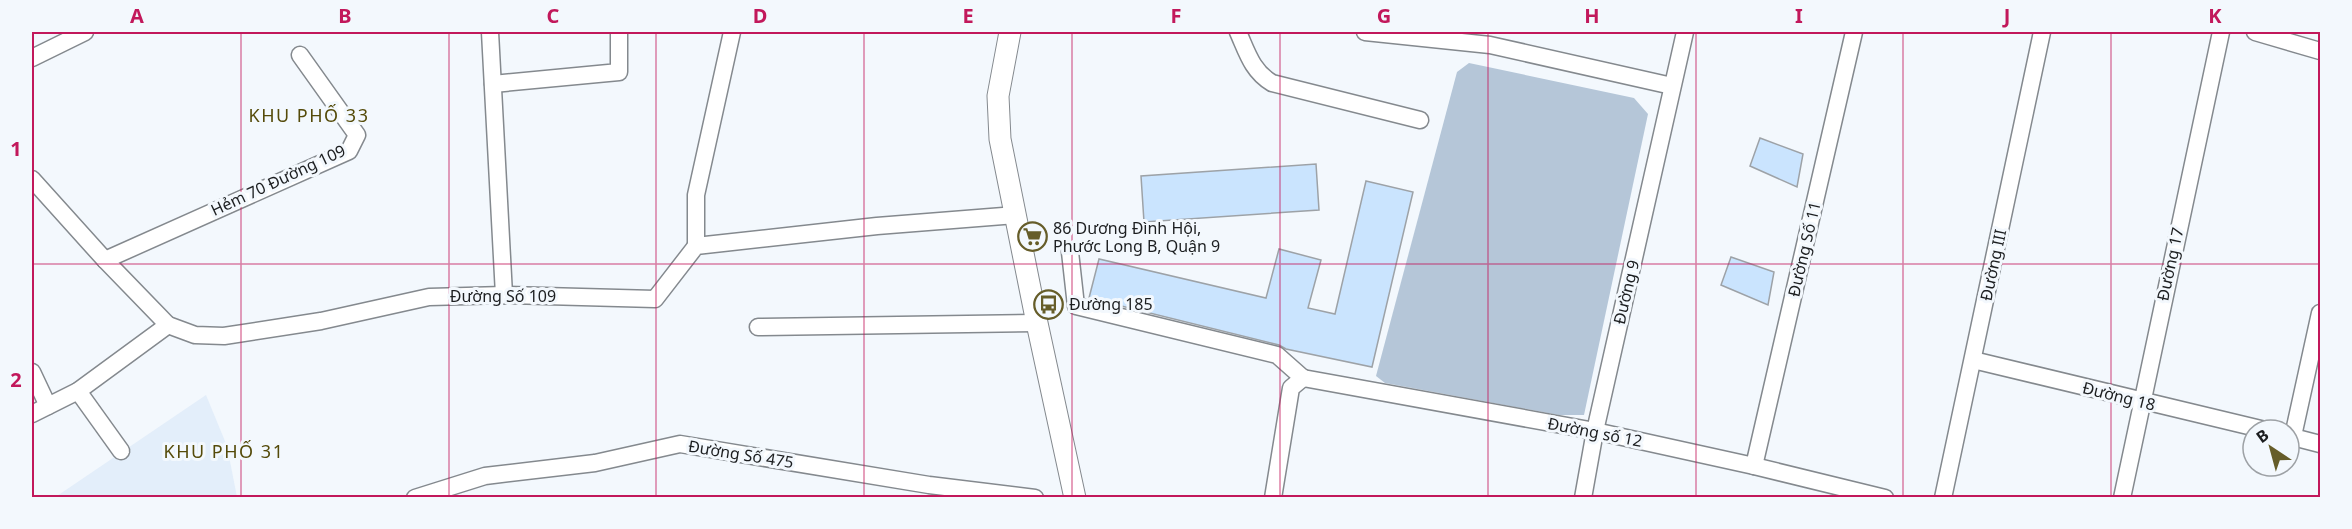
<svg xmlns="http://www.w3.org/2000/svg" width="2352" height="529" font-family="'Noto Sans',sans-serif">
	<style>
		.built { fill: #e3eefa }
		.green { fill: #b5c6d8 }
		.building { fill: #cae4fe; stroke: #9da2a7; stroke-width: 1.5 }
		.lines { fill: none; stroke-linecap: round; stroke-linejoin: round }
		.minor-casing { stroke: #84898e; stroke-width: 19 }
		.tertiary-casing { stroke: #84898e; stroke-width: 23 }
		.minor { stroke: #fff; stroke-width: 16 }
		.tertiary { stroke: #fff; stroke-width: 21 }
		.grid { fill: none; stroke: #c2185b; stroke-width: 1.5; stroke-opacity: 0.55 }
		.labels { text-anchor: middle; stroke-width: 6; stroke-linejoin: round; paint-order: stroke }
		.street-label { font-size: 16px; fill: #1c1e20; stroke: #f3f8fd }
		.poi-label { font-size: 16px; fill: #1c1e20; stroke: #f3f8fd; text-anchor: start }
		.neighbourhood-label { font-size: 18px; letter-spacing: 1.5px; fill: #554b0a; stroke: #f3f8fd }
		.neatline { fill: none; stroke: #c2185b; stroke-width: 2 }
		.grid-label { font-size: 20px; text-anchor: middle; font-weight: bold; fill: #c2185b }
	</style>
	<rect width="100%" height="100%" fill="#f3f8fd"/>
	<!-- built -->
	<polygon class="built" points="206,395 227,446 237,497 54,498"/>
	<!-- green -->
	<polygon class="green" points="1469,63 1634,98 1648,114 1584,415 1559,415 1385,383 1376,376 1457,72"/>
	<!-- building -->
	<g class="building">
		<polygon points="1760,138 1803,154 1797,187 1750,166"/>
		<polygon points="1316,164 1319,210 1144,222 1141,176"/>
		<polygon points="1366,181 1413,192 1372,367 1286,349 1279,345 1089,298 1099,259 1266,298 1279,249 1321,260 1308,308 1335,314"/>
		<polygon points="1731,257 1774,272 1768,305 1721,285"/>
	</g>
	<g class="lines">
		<defs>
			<g id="minor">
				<polyline points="490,32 504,295"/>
				<path d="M1238 32C1247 52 1252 71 1272 83L1420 120"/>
				<polyline points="1365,32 1490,45 1672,86"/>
				<polyline points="2255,32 2320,51"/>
				<polyline points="32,58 85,32"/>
				<polyline points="493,84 619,72 619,32"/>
				<polyline points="32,179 105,260 168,325 195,335 224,336 321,321 429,297 504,295 655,299 696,246 877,226 1016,215"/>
				<polyline points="696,246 696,195 732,32"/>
				<polyline points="1070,252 1076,306 1277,355 1303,378"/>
				<polyline points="105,260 349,151 357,135 300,55"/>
				<polyline points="758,327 1037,323"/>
				<polyline points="1973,360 2265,430"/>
				<polyline points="32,372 48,406"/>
				<polyline points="1303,378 1595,431 1754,466 1885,498"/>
				<polyline points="78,391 121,451"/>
				<polyline points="32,414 78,391 168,325"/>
				<polyline points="2289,436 2320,444"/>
				<polyline points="2293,436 2320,313"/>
				<polyline points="1754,466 1854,32"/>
				<polyline points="415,498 485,476 595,463 680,444 929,485 1035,498"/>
				<polyline points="1273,498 1291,388 1303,378"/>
				<polyline points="1583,498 1595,431 1685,32"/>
				<polyline points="1943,498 2042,32"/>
				<polyline points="2122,498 2221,32"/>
			</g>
			<polyline id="tertiary" points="1010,32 998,96 1000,139 1037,323 1075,498"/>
		</defs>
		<!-- minor casing -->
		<use href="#minor" class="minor-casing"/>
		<!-- tertiary casing -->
		<use href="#tertiary" class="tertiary-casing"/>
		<!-- minor -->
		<use href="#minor" class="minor"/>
		<!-- tertiary -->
		<use href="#tertiary" class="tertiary"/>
	</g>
	<!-- grid -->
	<path class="grid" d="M241 32V498M449 32V498M656 32V498M864 32V498M1072 32V498M1280 32V498M1488 32V498M1696 32V498M1903 32V498M2111 32V498M32 264H2320"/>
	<!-- icons -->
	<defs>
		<symbol id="supermarket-ring" viewBox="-11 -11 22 22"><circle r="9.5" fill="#f3f8fd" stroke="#665d29" stroke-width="1.5"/><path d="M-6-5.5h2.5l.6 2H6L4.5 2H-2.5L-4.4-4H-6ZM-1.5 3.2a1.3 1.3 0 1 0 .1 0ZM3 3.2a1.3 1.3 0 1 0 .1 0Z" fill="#665d29"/></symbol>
		<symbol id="bus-ring" viewBox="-11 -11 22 22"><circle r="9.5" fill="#f3f8fd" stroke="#665d29" stroke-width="1.5"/><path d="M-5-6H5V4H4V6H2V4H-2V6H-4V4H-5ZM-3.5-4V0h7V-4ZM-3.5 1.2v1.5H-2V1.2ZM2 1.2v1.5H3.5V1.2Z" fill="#665d29"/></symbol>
	</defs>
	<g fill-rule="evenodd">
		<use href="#supermarket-ring" x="1016" y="220" width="33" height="33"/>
		<use href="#bus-ring" x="1032" y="288" width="33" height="33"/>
	</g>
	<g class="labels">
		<!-- street labels -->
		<g class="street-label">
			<text transform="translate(278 180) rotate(-25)" y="6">Hẻm 70 Đường 109</text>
			<text transform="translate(1804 249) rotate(-77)" y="6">Đường Số 11</text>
			<text transform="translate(2170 264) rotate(-78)" y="6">Đường 17</text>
			<text transform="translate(1993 265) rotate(-78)" y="6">Đường III</text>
			<text transform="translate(1626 292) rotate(-77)" y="6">Đường 9</text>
			<text x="503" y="302">Đường Số 109</text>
			<text transform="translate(2119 396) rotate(14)" y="6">Đường 18</text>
			<text transform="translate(1595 432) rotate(11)" y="6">Đường số 12</text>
			<text transform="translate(741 454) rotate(9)" y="6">Đường Số 475</text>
		</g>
		<!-- poi labels -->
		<g class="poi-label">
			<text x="1053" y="234">86 Dương Đình Hội,<tspan x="1053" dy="18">Phước Long B, Quận 9</tspan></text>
			<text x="1069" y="310">Đường 185</text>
		</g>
		<!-- neighbourhood labels -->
		<g class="neighbourhood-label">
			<text x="309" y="122">KHU PHỐ 33</text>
			<text x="224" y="458">KHU PHỐ 31</text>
		</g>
	</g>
	<!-- border -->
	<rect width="2352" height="529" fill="none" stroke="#f3f8fd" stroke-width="66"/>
	<!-- north arrow -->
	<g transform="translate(2271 448) rotate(324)"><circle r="28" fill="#f3f8fd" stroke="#9da1a5" stroke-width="1.5"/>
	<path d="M0-4.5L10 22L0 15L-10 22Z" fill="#665d29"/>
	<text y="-9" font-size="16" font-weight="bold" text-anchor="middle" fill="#1c1e20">B</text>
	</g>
	<rect x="33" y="33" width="2286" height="463" class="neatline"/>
	<g class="grid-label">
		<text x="137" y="23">A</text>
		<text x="345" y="23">B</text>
		<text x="553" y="23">C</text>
		<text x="760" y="23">D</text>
		<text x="968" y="23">E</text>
		<text x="1176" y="23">F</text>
		<text x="1384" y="23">G</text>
		<text x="1592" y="23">H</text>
		<text x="1799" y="23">I</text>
		<text x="2007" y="23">J</text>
		<text x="2215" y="23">K</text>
		<text x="16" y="156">1</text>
		<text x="16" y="387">2</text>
	</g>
</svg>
